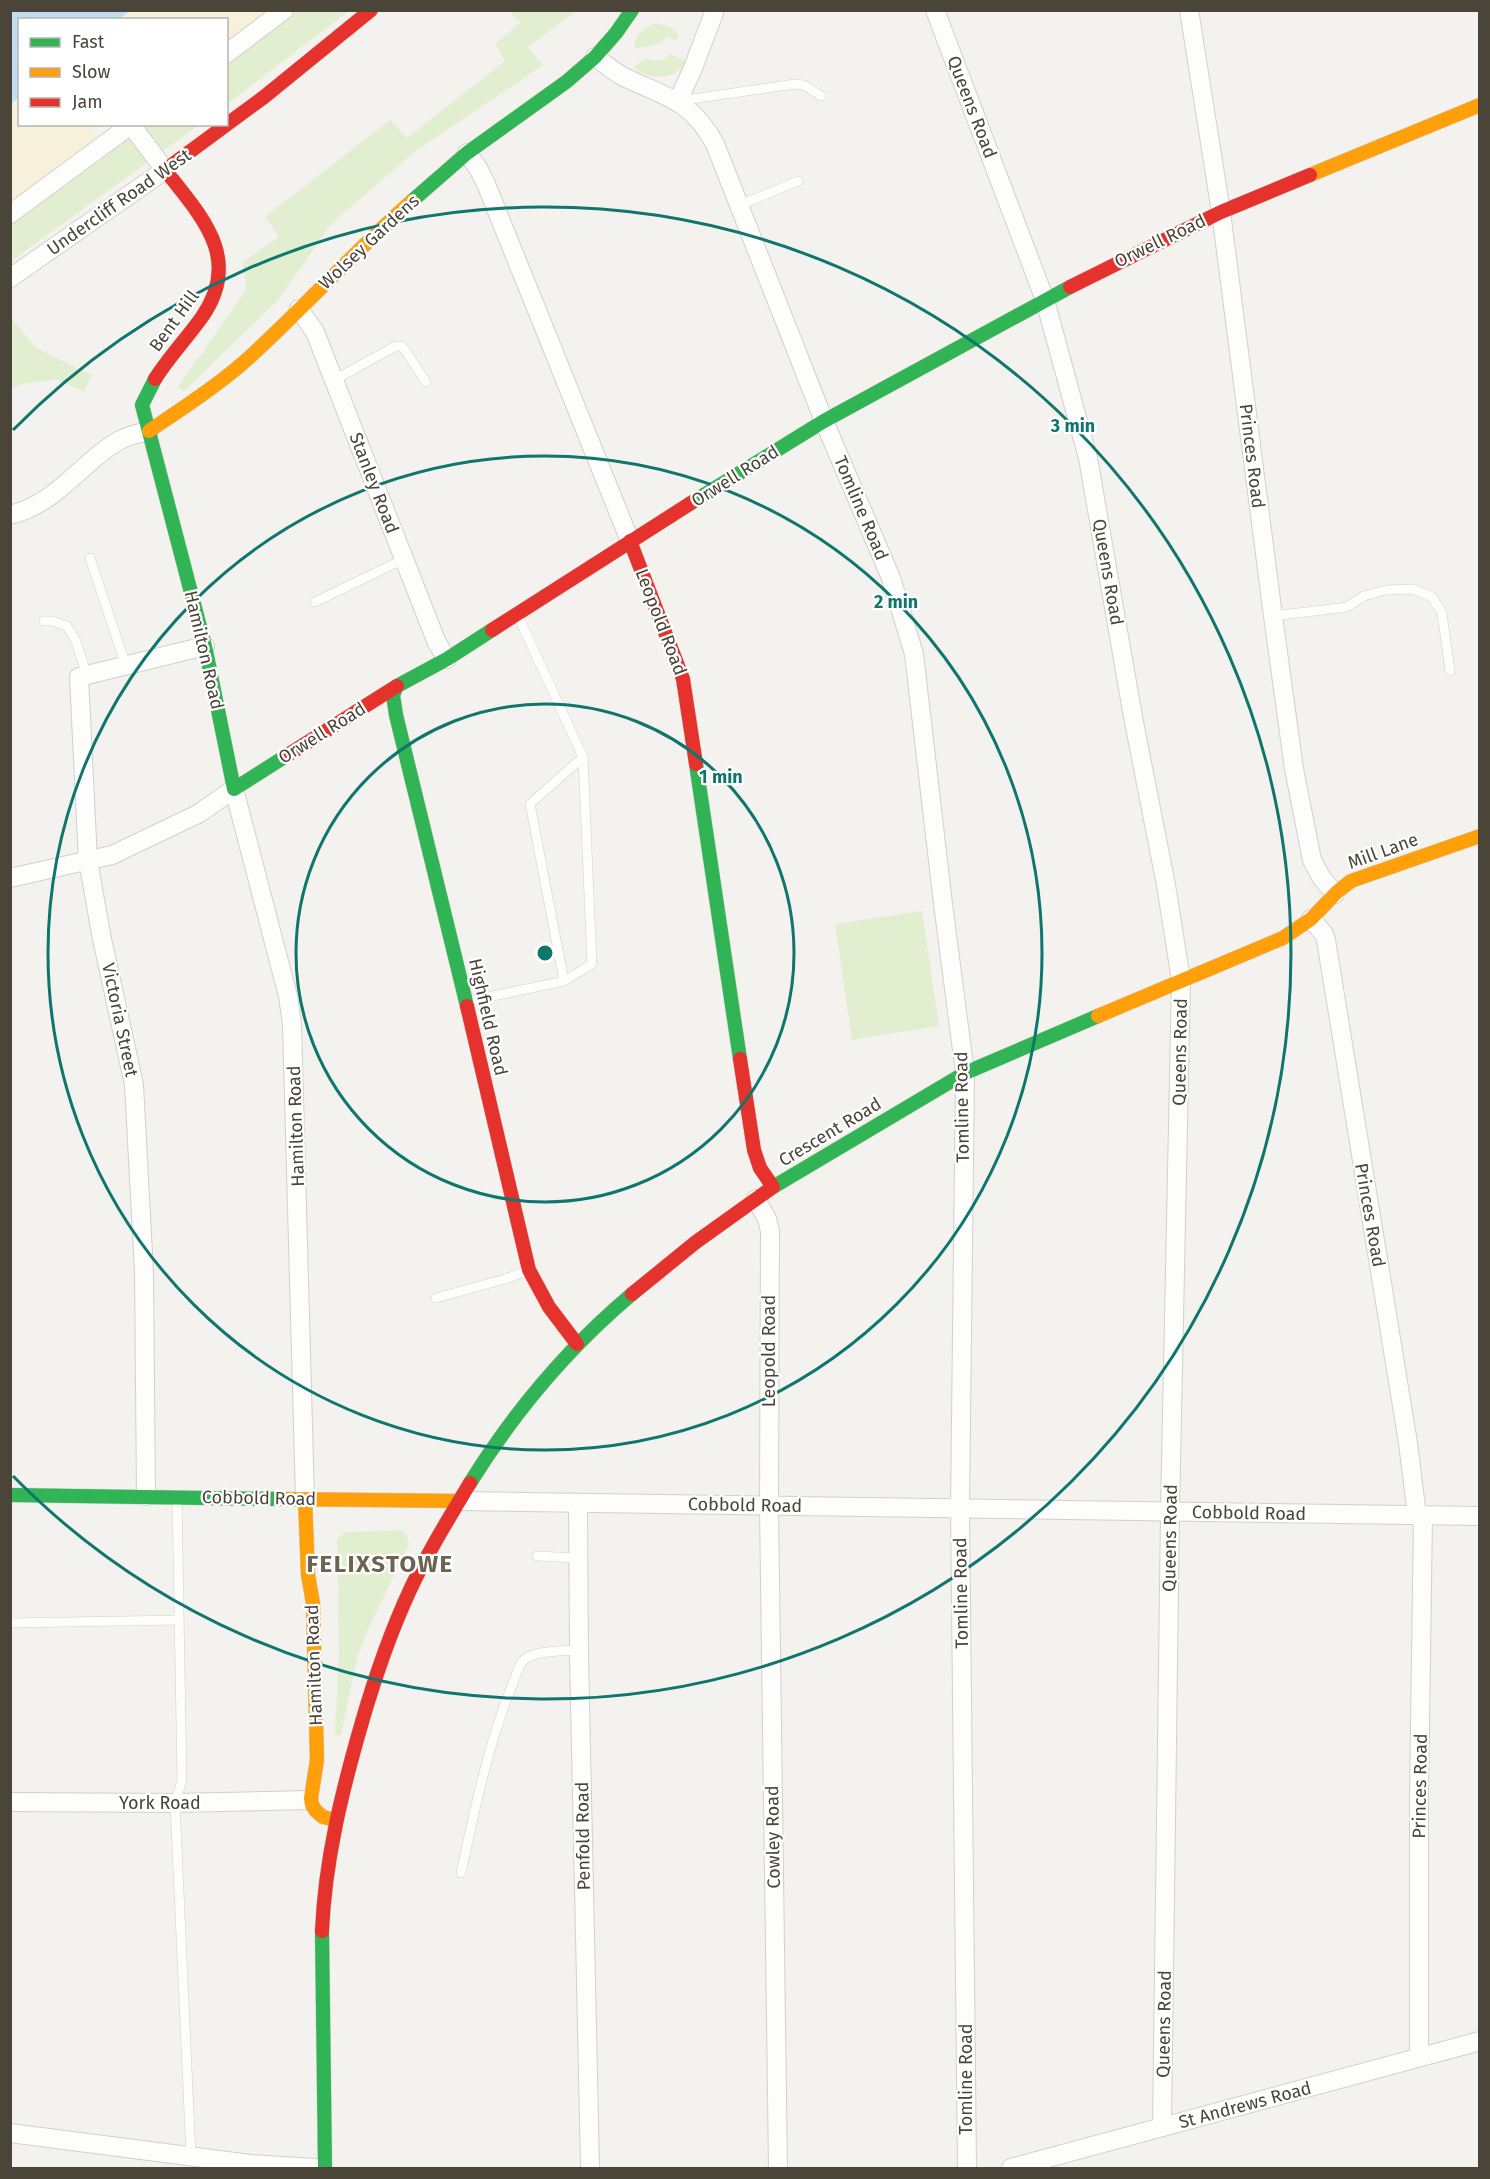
<svg xmlns="http://www.w3.org/2000/svg" width="1490" height="2179" font-family="'Fira Sans',sans-serif">
	<style>
		.green { fill: #e1eecf }
		.sand { fill: #f7f0da }
		.water { fill: #c0ddf1 }
		.lines { fill: none; stroke-linecap: round; stroke-linejoin: round }
		.lane-casing { stroke: #d2d0cb; stroke-width: 10 }
		.street-casing { stroke: #d2d0cb; stroke-width: 20 }
		.fast-casing { stroke: #d3cfc5; stroke-width: 15 }
		.slow-casing { stroke: #d3cfc5; stroke-width: 15 }
		.jam-casing { stroke: #d3cfc5; stroke-width: 15 }
		.lane { stroke: #fdfdfc; stroke-width: 9 }
		.street { stroke: #fdfdfc; stroke-width: 18 }
		.fast { stroke: #30b455; stroke-width: 14 }
		.slow { stroke: #ff9f0a; stroke-width: 14 }
		.jam { stroke: #e5322d; stroke-width: 14 }
		.ring { fill: none; stroke: #0f766e; stroke-width: 3 }
		.labels { text-anchor: middle; stroke-width: 4.5; stroke-linejoin: round; paint-order: stroke }
		.street-label { font-size: 18px; fill: #4b4439; stroke: #fff }
		.district-label { font-size: 24px; font-weight: bold; letter-spacing: 1.5px; fill: #6e6250; stroke: #fff }
		.centre { fill: #0f766e; stroke: #fff; stroke-width: 3 }
		.ring-label { font-size: 18px; text-anchor: middle; font-weight: bold; fill: #0f766e; stroke: #fff; stroke-width: 4.5; stroke-linejoin: round; paint-order: stroke }
	</style>
	<rect width="100%" height="100%" fill="#f4f2ee"/>
	<!-- green -->
	<g class="green">
		<polygon points="291,11 349,11 227,104 227,59"/>
		<polygon points="510,11 576,11 528,47 543,65 413,153 331,224 278,300 184,391 178,387 247,289 242,263 279,237 265,217 390,120 407,138 505,61 495,44 520,23"/>
		<path d="M656 23C666 25 674 27 679 37L675 40 667 37 659 44 634 49C634 36 644 27 656 23Z"/>
		<path d="M670 54 687 61C675 81 650 81 633 67L646 59 662 61Z"/>
		<polygon points="139,125 199,125 11,261 11,220"/>
		<polygon points="10,317 36,348 91,375 84,391 55,379 22,384 11,390"/>
		<polygon points="922,911 939,1026 852,1040 835,924"/>
		<polygon points="402,1530 407,1537 409,1545 369,1627 357,1658 341,1735 337,1735 335,1732 339,1653 337,1539 346,1532"/>
	</g>
	<!-- sand -->
	<polygon class="sand" points="11,11 268,11 227,42 226,20 20,20 20,124 100,125 93,129 98,136 11,206"/>
	<!-- water -->
	<polygon class="water" points="11,10 130,10 130,11 119,19 20,20 19,97 11,104"/>
	<g class="lines">
		<defs>
			<g id="lane">
				<polyline points="678,101 795,84 804,85 821,96"/>
				<polyline points="740,205 798,181"/>
				<polyline points="334,380 396,346 401,346 405,350 426,382"/>
				<polyline points="90,558 126,666"/>
				<polyline points="315,602 404,559"/>
				<polyline points="1273,616 1347,607 1364,596 1386,590 1413,589 1432,597 1442,613 1450,671"/>
				<polyline points="44,621 52,621 67,626 75,639 87,675"/>
				<polyline points="564,981 530,804 583,757"/>
				<polyline points="469,1001 564,981 592,964 583,757 519,618"/>
				<polyline points="436,1298 505,1279 527,1271"/>
				<polyline points="177,1499 182,1780 175,1803 191,2156"/>
				<polyline points="537,1556 579,1558"/>
				<polyline points="10,1623 178,1620"/>
				<path d="M461 1873C475 1809 488 1744 513 1683 516 1676 519 1663 525 1659 536 1650 565 1651 579 1650"/>
			</g>
			<g id="street">
				<polyline points="935,10 1045,300 1088,458 1133,717 1166,885 1181,980 1170,1512 1162,2127"/>
				<polyline points="1189,10 1221,212 1273,616 1294,769 1312,860 1321,877 1335,894"/>
				<polyline points="226,54 284,10"/>
				<path d="M595 57C604 63 613 71 622 76 664 97 690 98 715 144L824 421 891 578 914 654 943 904 965 1073 960 1509 967 2168"/>
				<polyline points="678,101 693,68 715,10"/>
				<polyline points="467,153 478,168 486,184 630,541"/>
				<polyline points="10,214 132,124"/>
				<polyline points="10,278 165,170 131,125"/>
				<polyline points="299,309 315,332 437,643 447,659"/>
				<path d="M10 515C59 503 81 461 122 439 130 435 140 433 149 431"/>
				<polyline points="10,878 112,855 198,814 234,789 288,996 292,1024 305,1499"/>
				<polyline points="1311,919 1324,934 1326,940 1408,1443 1417,1515"/>
				<polyline points="756,1199 767,1219 770,1231 769,1506 778,2168"/>
				<polyline points="146,1496 144,1272 134,1085 102,939 88,861 79,677 205,646"/>
				<polyline points="459,1501 1480,1516"/>
				<polyline points="578,1503 579,1656 590,2168"/>
				<polyline points="10,1802 175,1803 309,1800"/>
				<polyline points="1419,2057 1419,1797 1423,1515"/>
				<polyline points="10,2133 250,2164 316,2168"/>
				<polyline points="1011,2168 1480,2041"/>
			</g>
			<g id="fast">
				<polyline points="412,201 467,153 566,82 595,57 616,33 632,10"/>
				<polyline points="155,379 142,405 205,646 234,789 286,756"/>
				<polyline points="691,503 824,421 1070,287"/>
				<polyline points="696,764 740,1059"/>
				<polyline points="467,1006 396,715 393,695 397,686 447,659 492,630"/>
				<polyline points="773,1187 965,1073 1098,1016"/>
				<path d="M470 1483C514 1412 568 1348 632 1294"/>
				<polyline points="10,1495 281,1499"/>
				<polyline points="322,1931 325,2168"/>
			</g>
			<g id="slow">
				<polyline points="1310,175 1480,105"/>
				<path d="M149 431C183 408 223 382 253 354 307 304 356 250 412 201"/>
				<polyline points="1098,1016 1283,938 1311,919 1337,892 1351,881 1480,836"/>
				<polyline points="281,1499 459,1501"/>
				<polyline points="305,1499 308,1575 313,1603 317,1760 311,1798 312,1805 316,1811 323,1817 336,1820"/>
			</g>
			<g id="jam">
				<polyline points="1070,287 1221,212 1310,175"/>
				<path d="M155 379C169 357 187 338 202 317 243 258 201 216 165 170L264 97 371 10"/>
				<polyline points="630,541 683,679 696,764"/>
				<polyline points="492,630 691,503"/>
				<polyline points="286,756 397,686"/>
				<polyline points="467,1006 529,1270 549,1307 577,1344"/>
				<polyline points="632,1294 696,1242 773,1187 760,1168 754,1150 740,1059"/>
				<path d="M322 1931C325 1860 342 1791 362 1722 375 1677 390 1633 410 1590 427 1553 449 1518 470 1483"/>
			</g>
		</defs>
		<!-- lane casing -->
		<use href="#lane" class="lane-casing"/>
		<!-- street casing -->
		<use href="#street" class="street-casing"/>
		<!-- fast casing -->
		<use href="#fast" class="fast-casing"/>
		<!-- slow casing -->
		<use href="#slow" class="slow-casing"/>
		<!-- jam casing -->
		<use href="#jam" class="jam-casing"/>
		<!-- lane -->
		<use href="#lane" class="lane"/>
		<!-- street -->
		<use href="#street" class="street"/>
		<!-- fast -->
		<use href="#fast" class="fast"/>
		<!-- slow -->
		<use href="#slow" class="slow"/>
		<!-- jam -->
		<use href="#jam" class="jam"/>
	</g>
	<!-- distance rings -->
	<g class="ring">
		<circle cx="545" cy="953" r="249"/>
		<circle cx="545" cy="953" r="497"/>
		<path d="M13 430A746 746 0 1 1 13 1476"/>
	</g>
	<g class="labels">
		<!-- street labels -->
		<g class="street-label">
			<text transform="translate(972 107) rotate(69)" y="6">Queens Road</text>
			<text transform="translate(119 202) rotate(-35)" y="6">Undercliff Road West</text>
			<text transform="translate(1160 241) rotate(-26)" y="6">Orwell Road</text>
			<text transform="translate(369 242) rotate(-43)" y="6">Wolsey Gardens</text>
			<text transform="translate(174 321) rotate(-54)" y="6">Bent Hill</text>
			<text transform="translate(1252 456) rotate(83)" y="6">Princes Road</text>
			<text transform="translate(735 476) rotate(-32)" y="6">Orwell Road</text>
			<text transform="translate(374 483) rotate(69)" y="6">Stanley Road</text>
			<text transform="translate(861 508) rotate(67)" y="6">Tomline Road</text>
			<text transform="translate(1108 572) rotate(80)" y="6">Queens Road</text>
			<text transform="translate(661 622) rotate(69)" y="6">Leopold Road</text>
			<text transform="translate(204 650) rotate(77)" y="6">Hamilton Road</text>
			<text transform="translate(322 733) rotate(-32)" y="6">Orwell Road</text>
			<text transform="translate(1383 851) rotate(-20)" y="6">Mill Lane</text>
			<text transform="translate(488 1017) rotate(77)" y="6">Highfield Road</text>
			<text transform="translate(120 1020) rotate(78)" y="6">Victoria Street</text>
			<text transform="translate(1180 1052) rotate(-89)" y="6">Queens Road</text>
			<text transform="translate(962 1107) rotate(-91)" y="6">Tomline Road</text>
			<text transform="translate(296 1126) rotate(-92)" y="6">Hamilton Road</text>
			<text transform="translate(830 1132) rotate(-31)" y="6">Crescent Road</text>
			<text transform="translate(1370 1215) rotate(80)" y="6">Princes Road</text>
			<text transform="translate(769 1351) rotate(-90)" y="6">Leopold Road</text>
			<text transform="translate(259 1498) rotate(1)" y="6">Cobbold Road</text>
			<text transform="translate(745 1505) rotate(1)" y="6">Cobbold Road</text>
			<text transform="translate(1249 1513) rotate(1)" y="6">Cobbold Road</text>
			<text transform="translate(1170 1538) rotate(-89)" y="6">Queens Road</text>
			<text transform="translate(961 1593) rotate(-91)" y="6">Tomline Road</text>
			<text transform="translate(314 1665) rotate(-92)" y="6">Hamilton Road</text>
			<text transform="translate(1420 1786) rotate(-89)" y="6">Princes Road</text>
			<text x="160" y="1809">York Road</text>
			<text transform="translate(583 1836) rotate(-91)" y="6">Penfold Road</text>
			<text transform="translate(773 1837) rotate(-91)" y="6">Cowley Road</text>
			<text transform="translate(1164 2024) rotate(-89)" y="6">Queens Road</text>
			<text transform="translate(966 2079) rotate(-90)" y="6">Tomline Road</text>
			<text transform="translate(1245 2105) rotate(-15)" y="6">St Andrews Road</text>
		</g>
		<!-- district labels -->
		<g class="district-label">
			<text x="380" y="1572">FELIXSTOWE</text>
		</g>
	</g>
	<circle cx="545" cy="953" r="9" class="centre"/>
	<g class="ring-label">
		<text x="1073" y="432">3 min</text>
		<text x="896" y="608">2 min</text>
		<text x="721" y="783">1 min</text>
	</g>
	<!-- border -->
	<rect width="1490" height="2179" fill="none" stroke="#4b4439" stroke-width="24"/>
	<!-- legend -->
	<rect x="18" y="18" width="210" height="108" fill="#ffffff" stroke="#b7b4b0" stroke-width="1.5"/>
	<rect x="30" y="38" width="30" height="9" fill="#30b455" stroke="#b7b4b0" stroke-width="1.5"/>
	<text x="72" y="48" font-size="18" fill="#4b4439">Fast</text>
	<rect x="30" y="68" width="30" height="9" fill="#ff9f0a" stroke="#b7b4b0" stroke-width="1.5"/>
	<text x="72" y="78" font-size="18" fill="#4b4439">Slow</text>
	<rect x="30" y="98" width="30" height="9" fill="#e5322d" stroke="#b7b4b0" stroke-width="1.5"/>
	<text x="72" y="108" font-size="18" fill="#4b4439">Jam</text>
</svg>
